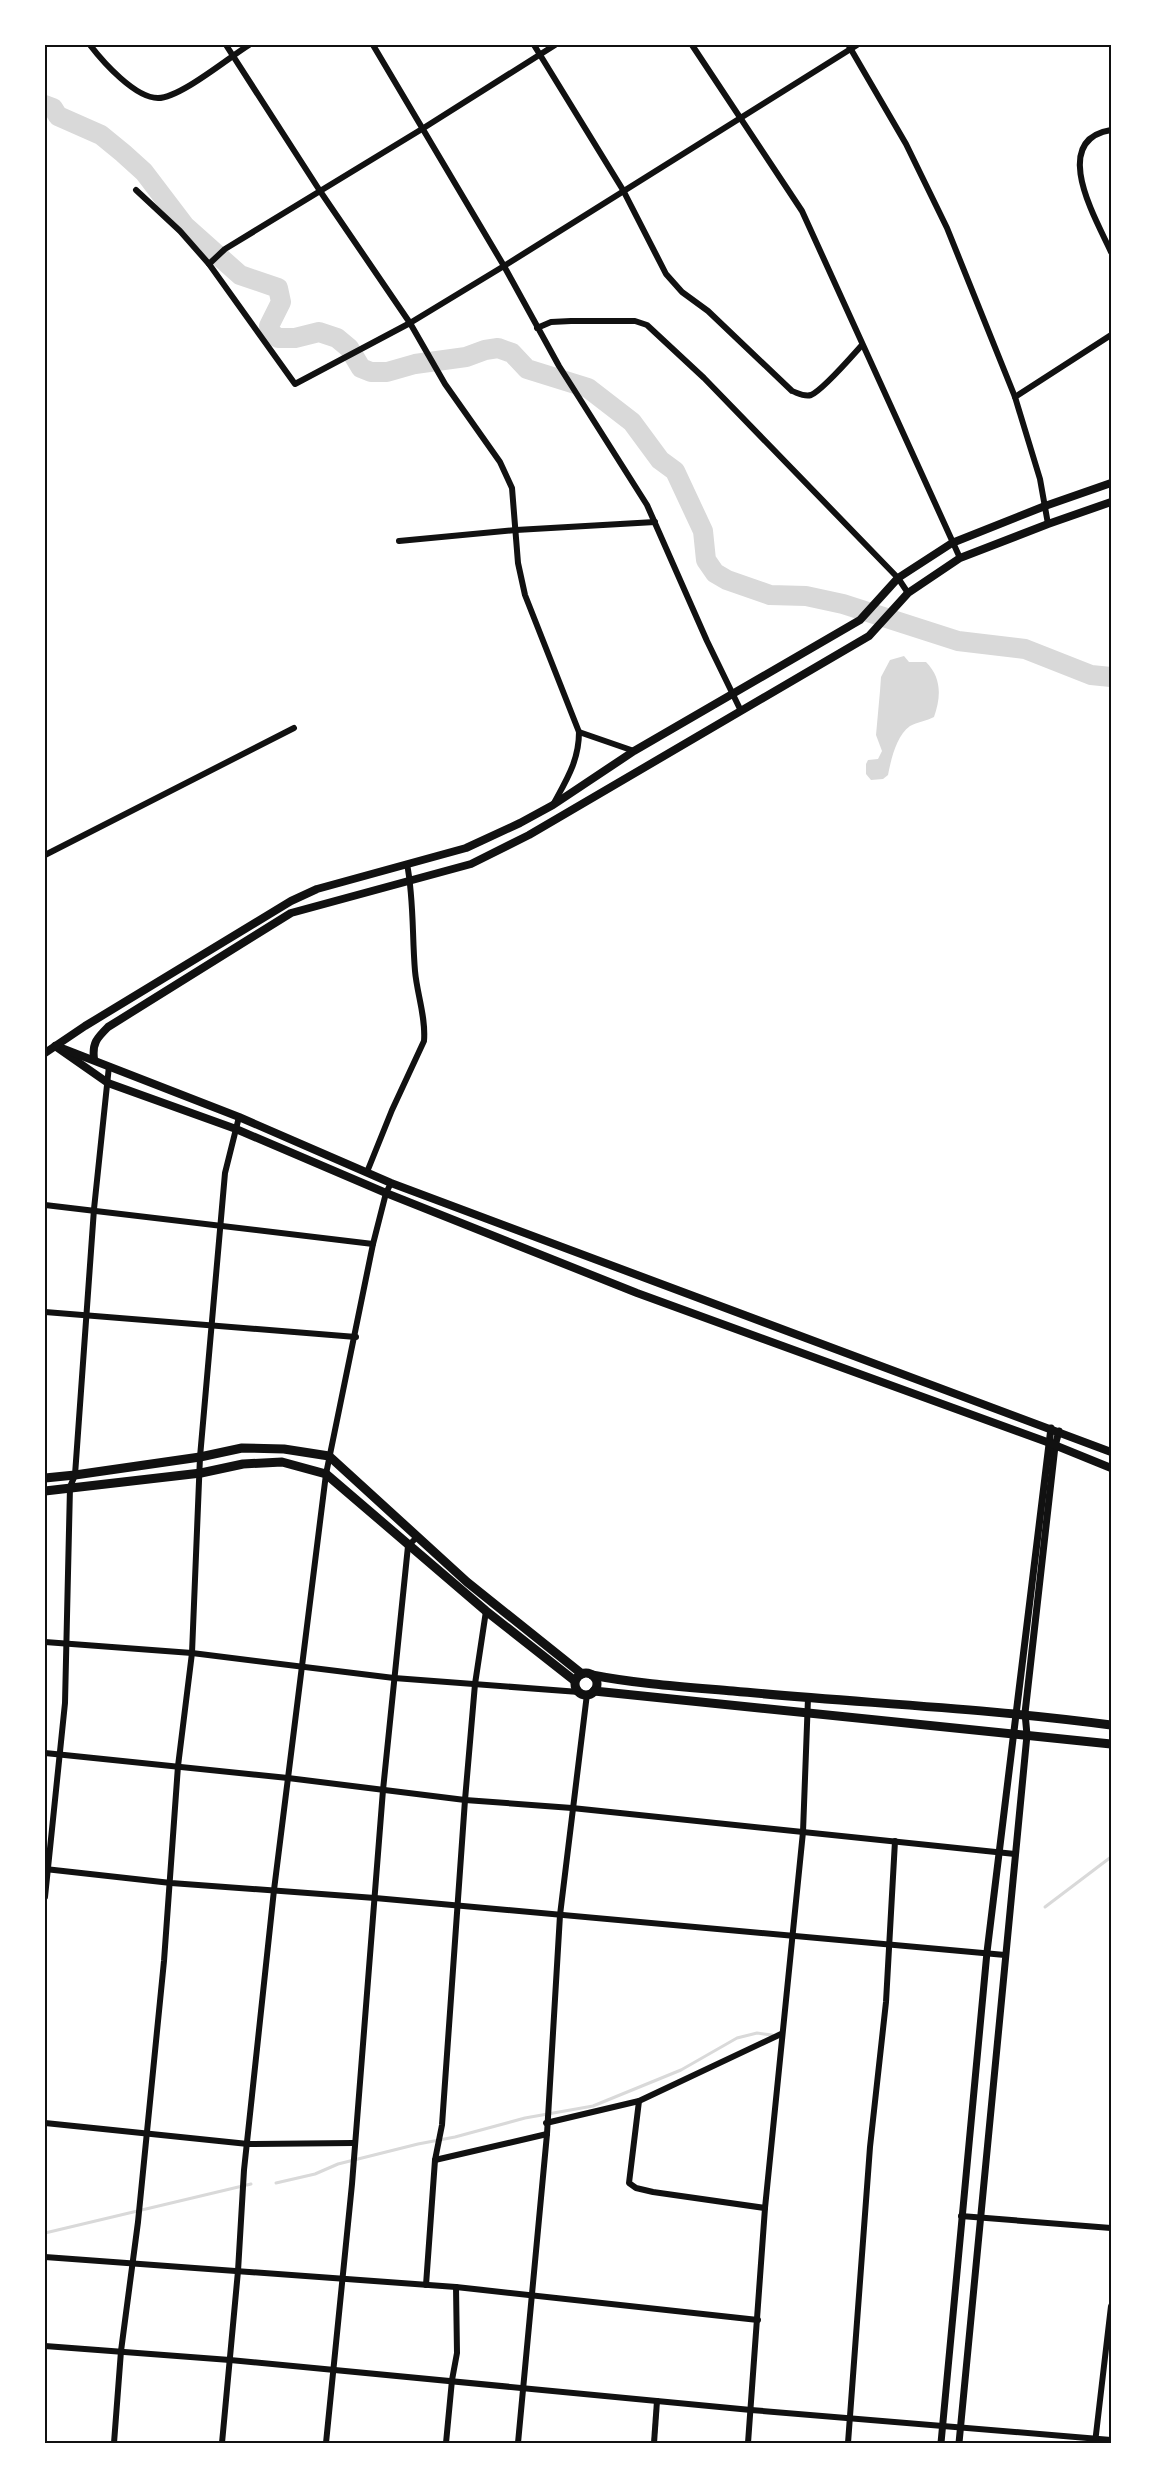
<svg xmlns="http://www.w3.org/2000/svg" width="1156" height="2488" font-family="'Playfair Display',serif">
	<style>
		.water { fill: #d9d9d9 }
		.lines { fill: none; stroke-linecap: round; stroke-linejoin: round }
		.stream { stroke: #d9d9d9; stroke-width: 3 }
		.river { stroke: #d9d9d9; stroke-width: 20 }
		.minor { stroke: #111; stroke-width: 6 }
		.tertiary { stroke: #111; stroke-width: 7 }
		.secondary { stroke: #111; stroke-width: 8 }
		.trunk { stroke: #111; stroke-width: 9 }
		.neatline { fill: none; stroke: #111; stroke-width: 2 }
	</style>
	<rect width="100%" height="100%" fill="#fff"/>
	<!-- water -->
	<path class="water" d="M904 656 909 662H926C942 678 941 697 934 717 927 721 917 722 910 726 896 736 891 760 888 775L883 779 871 780 866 774V764L868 760 878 759 882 751 876 735 880 691 881 677 890 660Z"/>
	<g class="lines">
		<!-- stream -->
		<g class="stream">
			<polyline points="1045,1907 1111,1857"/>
			<polyline points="276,2183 315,2174 338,2164 418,2144 455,2137 525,2118 593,2106 681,2070 737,2038 757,2033 772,2035"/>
			<polyline points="45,2233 251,2184"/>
		</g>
		<!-- river -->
		<polyline class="river" points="45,105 53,108 58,116 101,135 123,153 144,172 185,226 240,275 278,288 281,302 269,326 270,332 278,338 295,338 319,332 337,338 349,348 361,368 371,372 387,372 415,364 466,357 485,350 498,348 512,353 527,369 588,388 632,422 660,460 675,471 703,531 706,560 715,573 727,580 770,595 806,596 843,604 958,641 1025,649 1091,675 1111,677"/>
		<!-- minor -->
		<g class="minor">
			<path d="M90 45C103 62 135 98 158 98 180 98 228 58 249 45"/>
			<path d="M226 45 320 191 410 323 445 384 500 462 512 488 518 563 525 595 579 732C579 760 567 779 554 803"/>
			<polyline points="373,45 504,266 559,366 647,505 707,641 741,711"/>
			<path d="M534 45 623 190 666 274 682 292 708 311 792 391C798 393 804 397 811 395 823 390 852 356 862 345"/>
			<polyline points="692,45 802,211 960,558"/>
			<polyline points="849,46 906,144 947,228 1015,397 1040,479 1048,524"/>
			<path d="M1111 130C1049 140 1096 219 1111 252"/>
			<polyline points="136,190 180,231 209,264 295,384 410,323 504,266 857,45"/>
			<polyline points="209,264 225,249 422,129 555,45"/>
			<polyline points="537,328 551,322 571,321 635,321 647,325 704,378 898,578 908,593"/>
			<polyline points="1015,397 1111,335"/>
			<polyline points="399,541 516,530 655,522"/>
			<polyline points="579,732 634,751"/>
			<polyline points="45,855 294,728"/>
			<path d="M367 1172 392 1110 424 1041C426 1017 417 994 415 971 412 936 414 899 407 864"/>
			<polyline points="45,1205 373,1244"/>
			<polyline points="45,1312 356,1337"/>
			<polyline points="45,1642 192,1653 394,1678 579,1692"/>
			<polyline points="45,1753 288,1778 465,1800 572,1808 1015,1854"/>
			<polyline points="45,1869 171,1883 375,1898 1005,1955"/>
			<polyline points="45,1897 65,1703 70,1487 75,1475 94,1209 109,1066"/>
			<polyline points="639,2101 629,2183 636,2188 653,2192 765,2208"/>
			<polyline points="45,2123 248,2144 353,2143"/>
			<polyline points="546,2123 639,2101 781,2034"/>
			<polyline points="435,2160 547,2134"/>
			<polyline points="961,2216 1111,2228"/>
			<polyline points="45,2257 456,2287 758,2320"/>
			<polyline points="426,2285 435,2160 442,2125 465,1800 475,1684 486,1611"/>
			<polyline points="45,2346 230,2360 751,2410 1111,2440"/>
			<polyline points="114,2443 121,2351 138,2222 164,1961 178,1766 192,1653 200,1457 225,1173 239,1117"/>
			<polyline points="222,2443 238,2271 244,2170 274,1890 326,1474 373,1244 386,1193 391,1183"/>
			<polyline points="326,2443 352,2184 383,1790 408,1546 417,1537"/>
			<polyline points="446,2443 452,2380 457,2353 456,2287"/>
			<polyline points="518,2443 547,2134 560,1915 587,1694"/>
			<polyline points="654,2443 657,2401"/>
			<polyline points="748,2443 765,2208 803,1832 808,1698"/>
			<polyline points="848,2443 870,2147 886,2002 895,1841"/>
			<polyline points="1095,2443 1111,2306"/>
		</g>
		<!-- tertiary -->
		<g class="tertiary">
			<polyline points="941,2443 987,1952 1051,1428"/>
			<polyline points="959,2443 1027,1735 1025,1713 1055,1446 1059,1431"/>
		</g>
		<!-- secondary -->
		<g class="secondary">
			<polyline points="55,1046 108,1083 236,1129 386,1193 637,1293 1047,1442 1111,1468"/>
			<polyline points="64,1049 239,1117 391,1183 1111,1452"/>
			<polyline points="45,1053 85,1026 291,901 317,889 466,848 520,823 553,805 634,751 860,620 898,578 952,543 1045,506 1111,483"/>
			<path d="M94 1059C92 1043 97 1038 108 1027L291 913 471 864 529 835 869 636 908 593 960 558 1048 524 1111 502"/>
		</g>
		<!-- trunk -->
		<g class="trunk">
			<polyline points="45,1478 75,1475 200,1457 242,1448 284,1449 329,1456 467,1582 582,1674"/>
			<polyline points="45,1491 201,1473 243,1464 282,1462 326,1474 486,1611 575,1681"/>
			<circle cx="586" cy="1684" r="11"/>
			<path d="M592 1675C638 1684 686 1687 733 1691 859 1703 985 1708 1111 1725"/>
			<polyline points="594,1691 1111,1744"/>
		</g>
	</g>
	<!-- border -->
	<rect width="1156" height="2488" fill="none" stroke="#ffffff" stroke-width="93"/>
	<rect x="46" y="46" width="1064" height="2396" class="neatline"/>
</svg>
